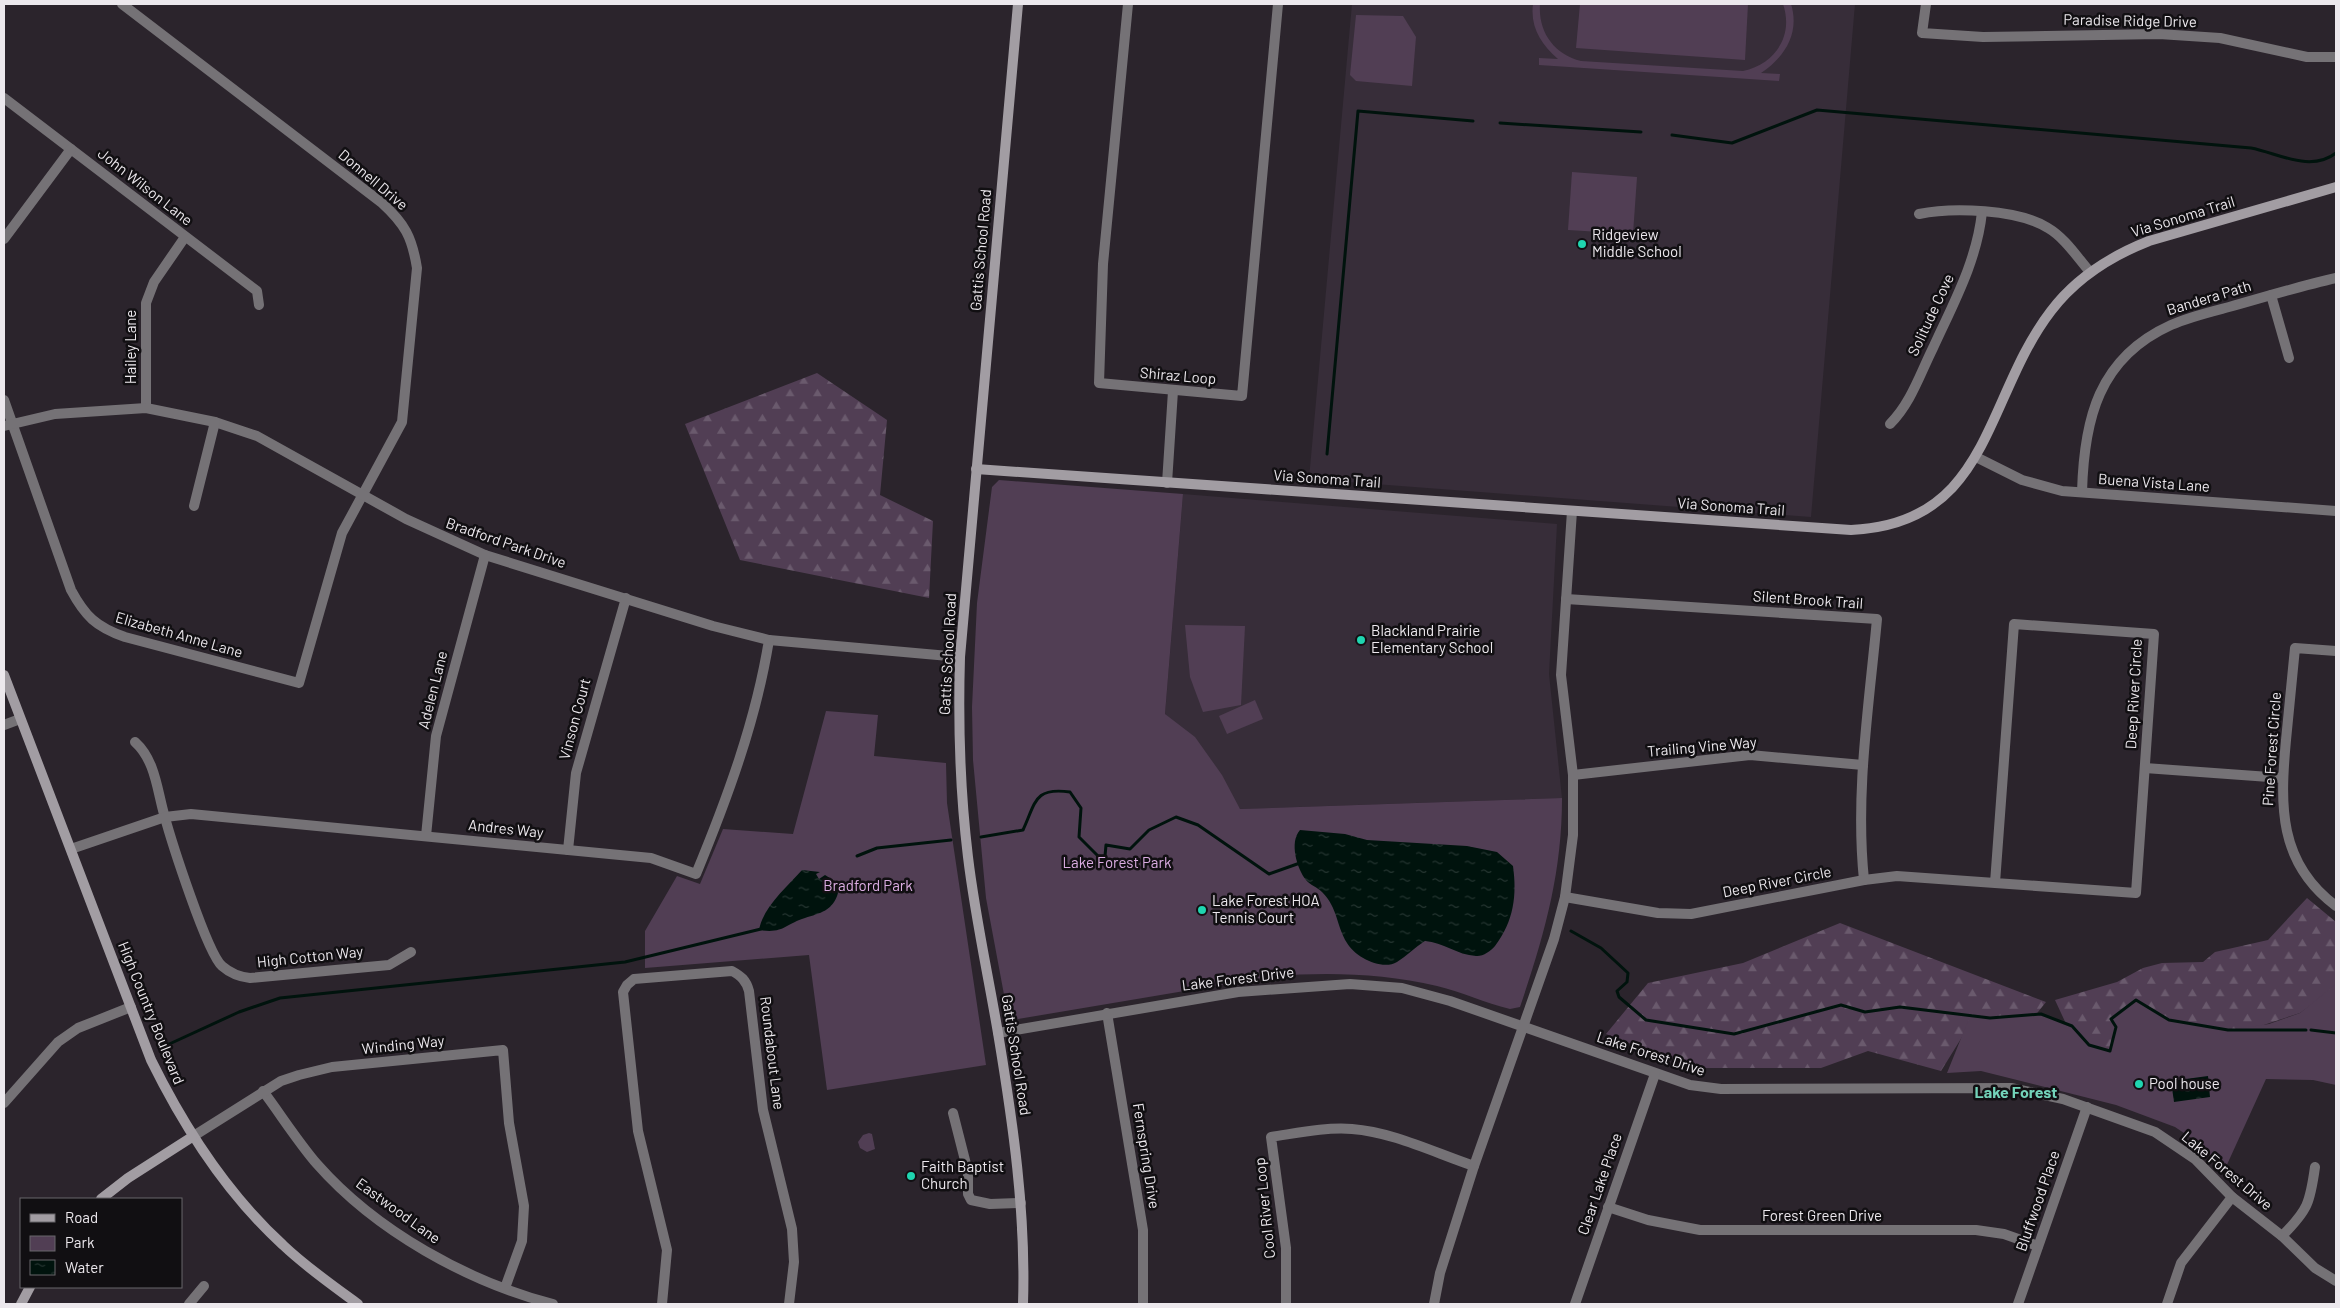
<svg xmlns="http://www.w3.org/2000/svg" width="2340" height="1308" font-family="Barlow,sans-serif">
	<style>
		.built { fill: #372d39 }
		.forest { fill: url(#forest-firs) }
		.green { fill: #513e54 }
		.water { fill: url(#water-ripples) }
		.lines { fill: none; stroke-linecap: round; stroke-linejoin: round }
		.stream { stroke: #00130d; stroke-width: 3 }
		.street { stroke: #757276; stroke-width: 10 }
		.secondary { stroke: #a29da3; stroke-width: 10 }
		.poi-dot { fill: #1fd5b0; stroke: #110f12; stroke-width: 2 }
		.labels { text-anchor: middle; stroke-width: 5; stroke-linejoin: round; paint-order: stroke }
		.street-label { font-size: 15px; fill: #ece8ed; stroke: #110f12 }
		.poi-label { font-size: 15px; fill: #ece8ed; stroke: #110f12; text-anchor: start }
		.park-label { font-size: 15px; fill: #dbade2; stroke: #110f12 }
		.neighbourhood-label { font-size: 16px; font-weight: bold; fill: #73d3b9; stroke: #110f12 }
	</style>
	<defs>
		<pattern id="forest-firs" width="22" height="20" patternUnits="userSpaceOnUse" patternTransform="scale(1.25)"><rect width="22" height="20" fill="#513e54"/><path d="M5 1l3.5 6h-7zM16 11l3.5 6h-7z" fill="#6a5a6d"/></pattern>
		<pattern id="water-ripples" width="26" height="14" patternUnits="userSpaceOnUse" patternTransform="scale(1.25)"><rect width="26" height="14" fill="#00130d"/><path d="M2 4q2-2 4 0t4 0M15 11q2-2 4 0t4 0" fill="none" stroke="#253531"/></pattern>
	</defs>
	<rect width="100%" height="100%" fill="#2b242c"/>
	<!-- built -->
	<g class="built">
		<polygon points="1352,4 1855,4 1811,517 1309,479"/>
		<polygon points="1183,494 1557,524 1549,674 1562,798 1240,809 1165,714"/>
	</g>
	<!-- forest -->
	<g class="forest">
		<polygon points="817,373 887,420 880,495 933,521 929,598 740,560 685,424"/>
		<polygon points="2307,898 2336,922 2336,987 2300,1013 2157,1060 2071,1044 2068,1028 2055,1000 2117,982 2143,968 2162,963 2203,962 2215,952 2268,940"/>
		<polygon points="1840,923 2046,1002 2030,1022 1967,1029 1941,1071 1868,1051 1821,1068 1693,1068 1606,1034 1648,983 1743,963"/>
	</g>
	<!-- green -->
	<g class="green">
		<path d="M1533 4H1540C1538 32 1554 54 1581 61L1743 71C1775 64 1794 36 1783 4H1791C1800 33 1785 57 1761 73L1780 74 1779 81 1539 65V58L1558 59C1541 44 1530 27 1533 4Z"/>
		<polygon points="1580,4 1748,4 1745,60 1576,48"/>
		<polygon points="1356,15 1403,16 1416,37 1412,86 1356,81 1350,75"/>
		<polygon points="1572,172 1637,177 1633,234 1568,230"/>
		<path d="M999 480 1183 494 1165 714 1195 737 1222 775 1240 809 1562 798C1562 874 1544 936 1520 1007L1510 1009C1485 1003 1462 992 1437 986 1383 973 1328 972 1273 976L1018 1019 1008 1016 986 898 973 760 972 707 977 603 992 487Z"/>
		<polygon points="1185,625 1245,626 1241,705 1203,712 1190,677"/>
		<polygon points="1255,700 1263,719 1227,734 1219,716"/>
		<polygon points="826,711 878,715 874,756 946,763 947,803 986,1065 827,1090 809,955 645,968 645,931 677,876 700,884 723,829 793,834"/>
		<polygon points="2336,984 2336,1085 2313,1080 2266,1079 2225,1169 2196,1141 2175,1127 2116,1105 1981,1071 1947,1073 1970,1016 1990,1018 2041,1014 2072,1026 2090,1045 2109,1051 2116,1027 2111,1019 2136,1000 2169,1020 2228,1030 2269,1024 2300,1013"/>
		<polygon points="869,1133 872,1134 875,1149 867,1152 860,1148 858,1142 863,1135"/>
	</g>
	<!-- water -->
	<g class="water">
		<path d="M1300 830 1345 834 1367 840 1467 846 1497 852 1513 866C1517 895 1514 921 1495 946 1491 951 1482 957 1476 956 1457 955 1443 942 1425 941 1415 947 1407 956 1397 962 1382 971 1355 957 1347 943 1336 925 1338 908 1322 892 1317 887 1310 885 1306 880 1297 869 1289 842 1300 830Z"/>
		<path d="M802 870 820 872 816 874 819 879 825 875 833 880 838 893C833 911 820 913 805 918 785 924 784 934 759 930 763 907 787 887 802 870Z"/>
		<polygon points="2208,1076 2210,1097 2174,1102 2171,1081"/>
	</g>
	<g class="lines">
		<!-- stream -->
		<g class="stream">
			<polyline points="1500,123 1641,132"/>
			<path d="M1672 135 1732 143 1817 110 2251 148C2278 153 2310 173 2336 153"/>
			<polyline points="1327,454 1358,111 1473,121"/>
			<path d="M981 837 1023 830C1036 802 1034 787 1070 792L1081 808 1079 837 1098 856H1105L1106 845 1130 849 1149 830 1176 817 1198 825 1269 874 1300 863"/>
			<polyline points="857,856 877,848 951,840"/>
			<polyline points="1571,931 1601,948 1628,973 1627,982 1617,991 1619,997 1646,1020 1734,1034 1841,1005 1865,1012 1900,1007 1990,1018 2041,1014 2072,1026 2089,1045 2110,1051 2116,1027 2111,1019 2136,1000 2169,1020 2228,1030 2306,1030"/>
			<polyline points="2311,1030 2336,1033"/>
			<polyline points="165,1046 239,1012 280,998 625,962 761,929"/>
		</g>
		<!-- street -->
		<g class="street">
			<polyline points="1128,4 1103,264 1099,383 1242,396 1278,4"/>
			<polyline points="1926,4 1922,33 1983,37 2159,34 2220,38 2307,57 2336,57"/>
			<polyline points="4,98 257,291 259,305"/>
			<path d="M1919 214C1952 207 2018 209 2048 228 2065 238 2077 257 2090 272"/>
			<polyline points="4,239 71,149"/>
			<polyline points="2271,295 2289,358"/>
			<path d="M4 400 71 590C85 616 96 627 125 637L299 683 342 533 402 422 417 268C412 237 405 224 382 203L122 4"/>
			<polyline points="146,408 146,303 154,282 185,237"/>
			<path d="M1890 424C1911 403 1920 374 1933 348 1953 304 1977 261 1982 212"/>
			<polyline points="4,426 55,414 146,408 215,422 257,436 406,519 485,555 713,626 769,640 960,657"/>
			<polyline points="1976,457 2022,480 2062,491 2336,511"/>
			<polyline points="1167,483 1173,391"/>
			<path d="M2082 492C2084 420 2098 358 2171 325 2189 317 2210 312 2229 307 2265 297 2300 286 2336 278"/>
			<polyline points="194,506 215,422"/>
			<path d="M1566 599 1877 619C1869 706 1855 793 1864 880"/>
			<path d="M2336 651 2295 648C2292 679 2289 709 2286 740 2280 805 2278 863 2336 906"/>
			<polyline points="4,725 20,719"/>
			<path d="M135 742C155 760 157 789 164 814 171 840 207 953 222 966 230 973 240 977 250 978L389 965 411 952"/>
			<polyline points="2145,768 2283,778"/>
			<polyline points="1573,775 1750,755 1863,765"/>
			<polyline points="426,836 436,736 485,555"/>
			<path d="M71 849 165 817 191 814 651 858 696 874C727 799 756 721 769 640"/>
			<polyline points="568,850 576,773 626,598"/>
			<polyline points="1565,897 1658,913 1691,914 1864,880 1897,876 1995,883 2014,624 2154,634 2136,893 1995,883"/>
			<polyline points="1107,1013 1143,1230 1143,1304"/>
			<polyline points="998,1033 1238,992 1350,984 1402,988 1450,1001 1690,1085 1721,1089 2011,1088 2063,1099 2155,1132 2195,1159 2232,1197 2282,1236 2315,1268 2336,1281"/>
			<path d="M263 1091C281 1115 298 1142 317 1164 376 1231 468 1282 553 1304"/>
			<polyline points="4,1103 58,1042 78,1028 131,1007"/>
			<polyline points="953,1113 968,1172 968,1194 971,1200 990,1204 1021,1203"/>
			<polyline points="192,1137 281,1081 299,1075 332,1067 503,1050 509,1123 524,1206 522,1241 505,1288"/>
			<polyline points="1608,1207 1648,1220 1700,1230 1976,1230 2004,1234 2038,1246"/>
			<path d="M2282 1236C2308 1210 2310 1203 2315 1167"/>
			<polyline points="189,1304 204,1286"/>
			<path d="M662 1304 667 1250 638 1131 623 992 627 985 634 979 732 971C741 976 746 980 749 991L763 1110 792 1229 794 1262 789 1304"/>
			<path d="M1286 1304V1248L1271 1137C1298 1133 1325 1127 1352 1129 1393 1132 1435 1153 1474 1166"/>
			<polyline points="1434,1304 1440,1273 1474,1166 1554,939 1565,897 1573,835 1573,775 1561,675 1572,511"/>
			<polyline points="1575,1304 1655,1074"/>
			<polyline points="2018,1304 2087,1107"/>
			<polyline points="2167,1304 2181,1263 2232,1197"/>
		</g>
		<!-- secondary -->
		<g class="secondary">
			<path d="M1018 4 960 657C958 724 960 791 968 857 975 916 988 974 998 1033 1013 1123 1026 1213 1023 1304"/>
			<path d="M976 469 1851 530C1991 524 1984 398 2051 311 2076 278 2111 256 2149 241L2336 187"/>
			<path d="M4 675 151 1060C185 1129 226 1193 283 1245 306 1267 332 1285 358 1304"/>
			<polyline points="101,1199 128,1178 192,1137"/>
			<polyline points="21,1304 30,1287"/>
		</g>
	</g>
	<!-- markers -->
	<g class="poi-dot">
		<circle cx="1582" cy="244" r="5"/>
		<circle cx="1361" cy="640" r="5"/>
		<circle cx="1202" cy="910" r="5"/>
		<circle cx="2139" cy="1084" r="5"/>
		<circle cx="911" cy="1176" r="5"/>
	</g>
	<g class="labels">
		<!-- street labels -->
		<g class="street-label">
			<text transform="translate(2130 21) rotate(1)" y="5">Paradise Ridge Drive</text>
			<text transform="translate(373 180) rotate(40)" y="5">Donnell Drive</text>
			<text transform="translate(145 187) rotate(38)" y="5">John Wilson Lane</text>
			<text transform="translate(2183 217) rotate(-17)" y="5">Via Sonoma Trail</text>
			<text transform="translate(981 250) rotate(-85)" y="5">Gattis School Road</text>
			<text transform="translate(2209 298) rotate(-17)" y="5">Bandera Path</text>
			<text transform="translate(1931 315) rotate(-65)" y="5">Solitude Cove</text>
			<text transform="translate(131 347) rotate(-90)" y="5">Hailey Lane</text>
			<text transform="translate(1178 376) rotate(5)" y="5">Shiraz Loop</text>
			<text transform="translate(1327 479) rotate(4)" y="5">Via Sonoma Trail</text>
			<text transform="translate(2154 483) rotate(4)" y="5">Buena Vista Lane</text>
			<text transform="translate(1731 507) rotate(4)" y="5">Via Sonoma Trail</text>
			<text transform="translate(506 543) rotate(19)" y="5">Bradford Park Drive</text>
			<text transform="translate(1808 600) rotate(4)" y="5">Silent Brook Trail</text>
			<text transform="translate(179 635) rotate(16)" y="5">Elizabeth Anne Lane</text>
			<text transform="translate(948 654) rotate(-87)" y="5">Gattis School Road</text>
			<text transform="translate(433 690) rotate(-76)" y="5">Adelen Lane</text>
			<text transform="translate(2134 694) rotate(-87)" y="5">Deep River Circle</text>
			<text transform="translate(575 719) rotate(-75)" y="5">Vinson Court</text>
			<text transform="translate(1702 747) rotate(-5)" y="5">Trailing Vine Way</text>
			<text transform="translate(2272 749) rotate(-86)" y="5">Pine Forest Circle</text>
			<text transform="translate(506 829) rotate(6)" y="5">Andres Way</text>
			<text transform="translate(1777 882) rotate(-11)" y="5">Deep River Circle</text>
			<text transform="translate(310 957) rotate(-6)" y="5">High Cotton Way</text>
			<text transform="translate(1238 979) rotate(-7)" y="5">Lake Forest Drive</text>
			<text transform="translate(151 1013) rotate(68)" y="5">High Country Boulevard</text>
			<text transform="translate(403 1045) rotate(-6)" y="5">Winding Way</text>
			<text transform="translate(772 1053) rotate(83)" y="5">Roundabout Lane</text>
			<text transform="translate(1651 1054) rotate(18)" y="5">Lake Forest Drive</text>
			<text transform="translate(1016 1055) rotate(81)" y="5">Gattis School Road</text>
			<text transform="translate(1146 1156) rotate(81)" y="5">Fernspring Drive</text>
			<text transform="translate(2227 1171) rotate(40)" y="5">Lake Forest Drive</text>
			<text transform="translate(1600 1184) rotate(-71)" y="5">Clear Lake Place</text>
			<text transform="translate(2038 1201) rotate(-71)" y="5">Bluffwood Place</text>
			<text transform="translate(1265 1208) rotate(-96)" y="5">Cool River Loop</text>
			<text transform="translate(398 1211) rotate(36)" y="5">Eastwood Lane</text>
			<text x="1822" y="1221">Forest Green Drive</text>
		</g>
		<!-- poi labels -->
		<g class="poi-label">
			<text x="1592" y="240">Ridgeview<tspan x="1592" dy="17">Middle School</tspan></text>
			<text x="1371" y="636">Blackland Prairie<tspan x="1371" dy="17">Elementary School</tspan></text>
			<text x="1212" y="906">Lake Forest HOA<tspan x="1212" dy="17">Tennis Court</tspan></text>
			<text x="2149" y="1089">Pool house</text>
			<text x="921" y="1172">Faith Baptist<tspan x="921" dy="17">Church</tspan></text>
		</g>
		<!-- park labels -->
		<g class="park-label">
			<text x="1117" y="868">Lake Forest Park</text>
			<text x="868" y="891">Bradford Park</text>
		</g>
		<!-- neighbourhood labels -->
		<g class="neighbourhood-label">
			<text x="2016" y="1098">Lake Forest</text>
		</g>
	</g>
	<!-- border -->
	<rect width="2340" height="1308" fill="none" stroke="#ece8ed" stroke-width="10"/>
	<!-- legend -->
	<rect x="20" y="1198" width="162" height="90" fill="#110f12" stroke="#69666a"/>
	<rect x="30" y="1214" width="25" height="8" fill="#a29da3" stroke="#69666a"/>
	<text x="65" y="1223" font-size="15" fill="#ece8ed">Road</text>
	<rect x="30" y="1236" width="25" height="15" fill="#513e54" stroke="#69666a"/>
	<text x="65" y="1248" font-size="15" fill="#ece8ed">Park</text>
	<rect x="30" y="1260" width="25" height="15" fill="url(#water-ripples)" stroke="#69666a"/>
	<text x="65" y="1273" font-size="15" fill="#ece8ed">Water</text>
</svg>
